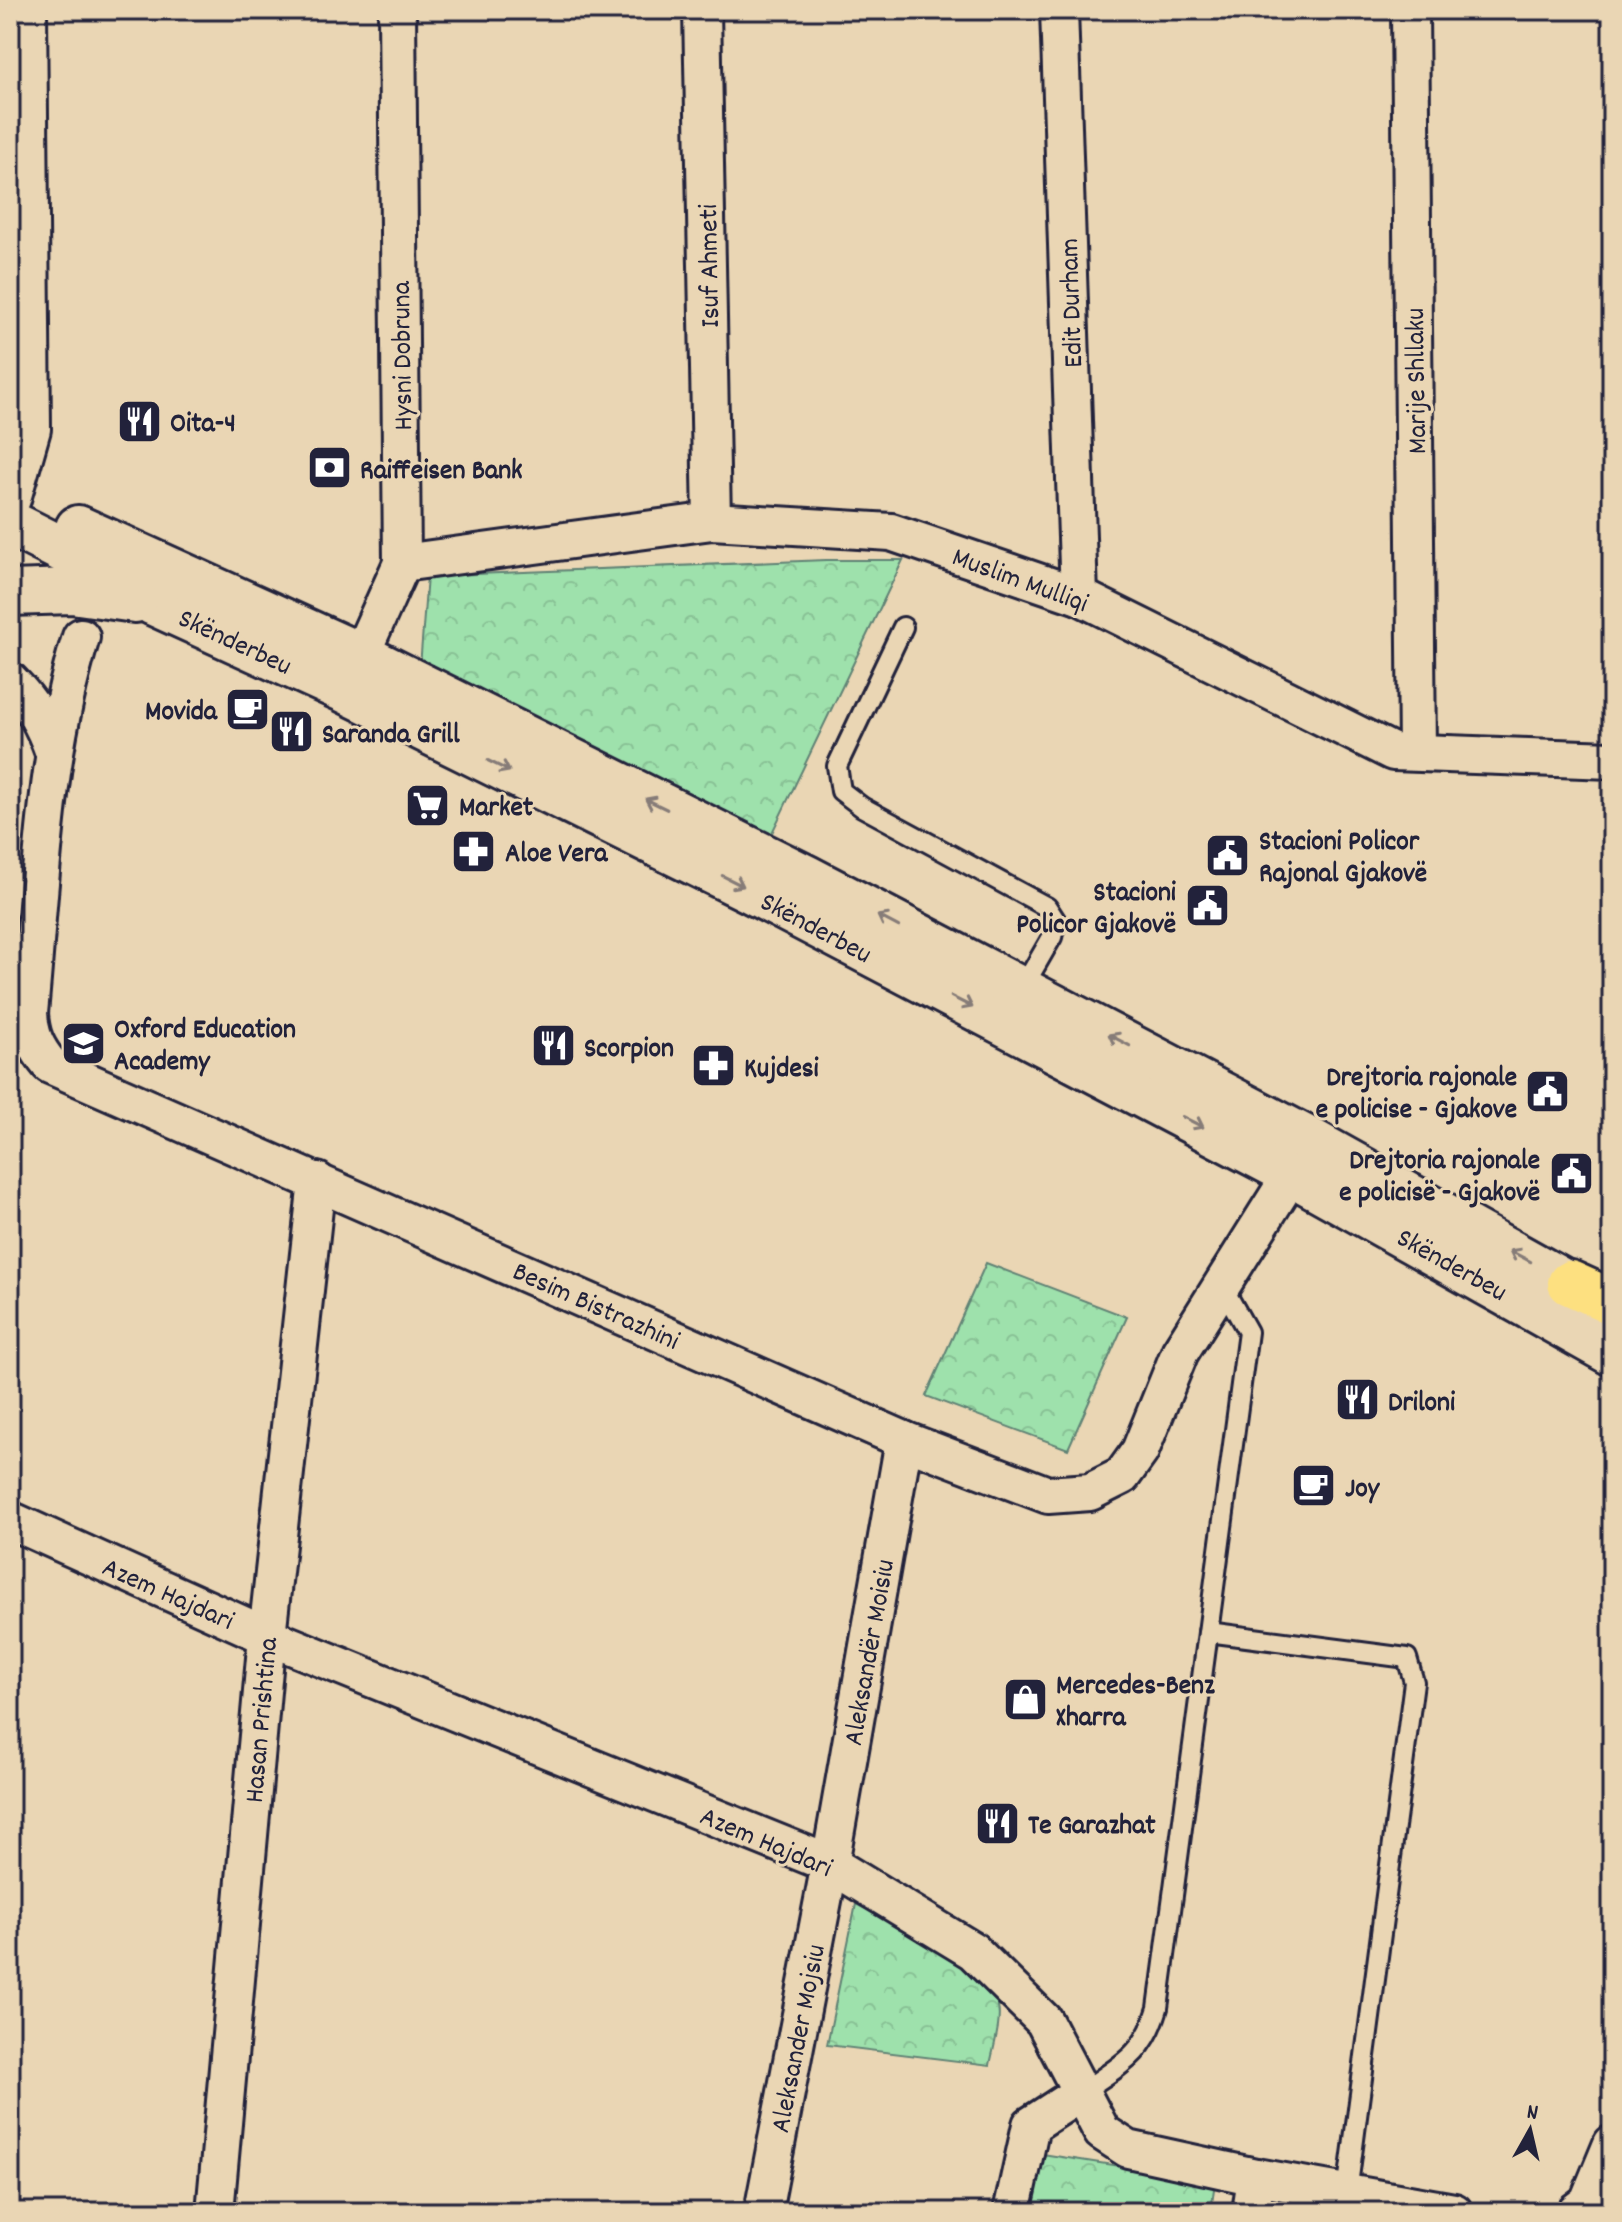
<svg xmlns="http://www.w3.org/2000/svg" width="1622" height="2222" font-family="Dekko,sans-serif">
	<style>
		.forest { fill: url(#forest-crowns); stroke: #608274; stroke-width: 2 }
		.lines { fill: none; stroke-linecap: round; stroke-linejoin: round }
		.lane-casing { stroke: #22223b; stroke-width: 24 }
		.street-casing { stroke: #22223b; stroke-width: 42 }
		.secondary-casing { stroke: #22223b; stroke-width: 50 }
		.primary-casing { stroke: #22223b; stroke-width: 50 }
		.lane { stroke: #ead6b4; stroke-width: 18 }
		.street { stroke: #ead6b4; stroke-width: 36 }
		.secondary { stroke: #ead6b4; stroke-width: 44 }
		.primary { stroke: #fde080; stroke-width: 44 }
		.oneway { stroke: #867c78 }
		.labels { text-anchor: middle; stroke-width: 6; stroke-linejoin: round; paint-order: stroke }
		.street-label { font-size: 28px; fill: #22223b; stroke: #ead6b4 }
		.poi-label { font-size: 28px; font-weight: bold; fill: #22223b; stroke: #ead6b4; text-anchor: start }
	</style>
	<defs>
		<pattern id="forest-crowns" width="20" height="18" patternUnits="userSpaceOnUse" patternTransform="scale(2)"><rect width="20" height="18" fill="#9ee1ac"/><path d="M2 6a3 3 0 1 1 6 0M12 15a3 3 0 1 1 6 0" fill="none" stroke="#88c195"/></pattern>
	</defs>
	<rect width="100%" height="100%" fill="#ead6b4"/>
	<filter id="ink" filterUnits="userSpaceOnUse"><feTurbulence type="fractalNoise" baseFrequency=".0125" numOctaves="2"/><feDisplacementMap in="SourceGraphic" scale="16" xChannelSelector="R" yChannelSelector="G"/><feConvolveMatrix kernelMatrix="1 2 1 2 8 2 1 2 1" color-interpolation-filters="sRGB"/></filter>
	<g filter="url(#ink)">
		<!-- forest -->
		<g class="forest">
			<polygon points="826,560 903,560 770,837 420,667 427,576"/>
			<polygon points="986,1263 1127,1317 1068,1449 926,1396"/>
			<path d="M856 1904C895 1924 981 1961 997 2003 1003 2018 993 2049 990 2065L827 2045Z"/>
			<polygon points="1036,2153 1215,2181 1211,2212 1026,2212"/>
		</g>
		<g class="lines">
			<defs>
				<g id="lane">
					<polyline points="903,627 837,766 841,791 862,807 1047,907 1056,921 1052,937 1022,989"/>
					<polyline points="1208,1632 1407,1658 1414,1682 1347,2193"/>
					<path d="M1082 2092C1120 2065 1144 2056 1158 2008L1248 1332 1222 1286"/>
				</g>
				<g id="street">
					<polyline points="702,10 712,521"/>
					<polyline points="1059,10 1079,596"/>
					<polyline points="1410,10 1417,752"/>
					<polyline points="12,499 32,429 28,10"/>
					<polyline points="402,563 712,521 891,532 1079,596 1393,752 1612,760"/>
					<path d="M81 637C44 758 41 887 29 1013 30 1035 36 1048 50 1065L904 1440 1048 1495 1090 1492 1122 1476 1140 1451 1180 1352 1306 1151"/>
					<path d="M10 681C32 703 44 724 54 753"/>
					<polyline points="349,681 402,563 397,10"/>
					<polyline points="10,1520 267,1636 830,1864 973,1951 1044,2021 1102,2132 1128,2149 1256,2177 1454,2212"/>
					<polyline points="215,2212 267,1636 317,1181"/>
					<polyline points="763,2212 830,1864 904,1440"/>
					<polyline points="1012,2212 1031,2125 1082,2092"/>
					<polyline points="1251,2212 1256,2177"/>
					<polyline points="1575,2212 1588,2202 1612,2144"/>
				</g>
				<g id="secondary">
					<polyline points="10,523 93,565 154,603 345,690 750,890 1293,1174 1612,1353"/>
					<polyline points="78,528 361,656 807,878 1311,1141 1603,1304"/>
					<polyline points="10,593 72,591 135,600"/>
				</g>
				<polyline id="primary" points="1570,1283 1612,1302"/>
			</defs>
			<!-- lane casing -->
			<use href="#lane" class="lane-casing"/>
			<!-- street casing -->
			<use href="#street" class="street-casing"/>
			<!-- secondary casing -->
			<use href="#secondary" class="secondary-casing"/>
			<!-- primary casing -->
			<use href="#primary" class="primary-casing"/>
			<!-- lane -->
			<use href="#lane" class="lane"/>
			<!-- street -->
			<use href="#street" class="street"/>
			<!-- secondary -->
			<use href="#secondary" class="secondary"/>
			<!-- primary -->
			<use href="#primary" class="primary"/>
		</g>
		<!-- one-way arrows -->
		<defs><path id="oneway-shaft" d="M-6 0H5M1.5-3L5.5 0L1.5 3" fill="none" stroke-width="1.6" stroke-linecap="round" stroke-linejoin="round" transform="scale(2)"/></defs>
		<g class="oneway">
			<use href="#oneway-shaft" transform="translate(499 766) rotate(26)"/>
			<use href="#oneway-shaft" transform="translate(656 804) rotate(-154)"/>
			<use href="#oneway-shaft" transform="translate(733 881) rotate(27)"/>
			<use href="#oneway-shaft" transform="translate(888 921) rotate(-152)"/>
			<use href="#oneway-shaft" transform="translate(962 1002) rotate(27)"/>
			<use href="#oneway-shaft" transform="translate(1119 1040) rotate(-152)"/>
			<use href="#oneway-shaft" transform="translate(1193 1122) rotate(27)"/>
			<use href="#oneway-shaft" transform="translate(1520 1256) rotate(-152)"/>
		</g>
	</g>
	<!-- icons -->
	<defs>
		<symbol id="restaurant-square" viewBox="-11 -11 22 22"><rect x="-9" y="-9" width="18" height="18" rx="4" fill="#22223b" stroke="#ead6b4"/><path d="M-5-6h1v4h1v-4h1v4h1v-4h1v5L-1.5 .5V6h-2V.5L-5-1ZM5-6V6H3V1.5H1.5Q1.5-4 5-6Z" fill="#fff"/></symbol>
		<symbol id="bank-square" viewBox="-11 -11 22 22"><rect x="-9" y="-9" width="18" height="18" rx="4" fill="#22223b" stroke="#ead6b4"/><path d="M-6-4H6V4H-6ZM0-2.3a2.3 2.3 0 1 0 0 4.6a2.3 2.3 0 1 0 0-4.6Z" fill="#fff"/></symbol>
		<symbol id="cafe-square" viewBox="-11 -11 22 22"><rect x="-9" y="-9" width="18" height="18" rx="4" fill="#22223b" stroke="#ead6b4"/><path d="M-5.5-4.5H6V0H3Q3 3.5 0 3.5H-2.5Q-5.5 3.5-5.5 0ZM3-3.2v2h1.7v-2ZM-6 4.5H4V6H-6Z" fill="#fff"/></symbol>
		<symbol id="supermarket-square" viewBox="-11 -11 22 22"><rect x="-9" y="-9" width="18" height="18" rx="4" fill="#22223b" stroke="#ead6b4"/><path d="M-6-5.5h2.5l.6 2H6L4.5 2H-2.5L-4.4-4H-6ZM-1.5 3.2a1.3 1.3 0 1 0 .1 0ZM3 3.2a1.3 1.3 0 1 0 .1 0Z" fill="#fff"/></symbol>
		<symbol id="pharmacy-square" viewBox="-11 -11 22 22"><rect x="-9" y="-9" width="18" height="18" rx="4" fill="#22223b" stroke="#ead6b4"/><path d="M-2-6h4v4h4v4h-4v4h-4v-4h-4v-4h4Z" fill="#fff"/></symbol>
		<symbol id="civic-square" viewBox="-11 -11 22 22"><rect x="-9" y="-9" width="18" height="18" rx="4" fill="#22223b" stroke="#ead6b4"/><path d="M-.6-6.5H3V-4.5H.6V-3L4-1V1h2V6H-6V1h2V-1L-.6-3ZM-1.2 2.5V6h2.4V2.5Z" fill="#fff"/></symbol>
		<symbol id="school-square" viewBox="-11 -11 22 22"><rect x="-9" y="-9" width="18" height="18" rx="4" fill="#22223b" stroke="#ead6b4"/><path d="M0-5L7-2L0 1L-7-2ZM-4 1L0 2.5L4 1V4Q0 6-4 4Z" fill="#fff"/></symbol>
		<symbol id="shop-square" viewBox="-11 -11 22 22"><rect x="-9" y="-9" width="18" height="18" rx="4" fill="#22223b" stroke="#ead6b4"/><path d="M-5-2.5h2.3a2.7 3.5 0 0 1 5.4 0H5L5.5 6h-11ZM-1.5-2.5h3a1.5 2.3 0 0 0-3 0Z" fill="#fff"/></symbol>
	</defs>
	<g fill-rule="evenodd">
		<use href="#restaurant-square" x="114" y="396" width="51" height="51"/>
		<use href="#bank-square" x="304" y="442" width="51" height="51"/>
		<use href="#cafe-square" x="222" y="684" width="51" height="51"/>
		<use href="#restaurant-square" x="266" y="706" width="51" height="51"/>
		<use href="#supermarket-square" x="402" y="780" width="51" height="51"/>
		<use href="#pharmacy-square" x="448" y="826" width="51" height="51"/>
		<use href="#civic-square" x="1202" y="830" width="51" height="51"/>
		<use href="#civic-square" x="1182" y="880" width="51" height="51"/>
		<use href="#school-square" x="58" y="1018" width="51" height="51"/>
		<use href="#restaurant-square" x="528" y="1020" width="51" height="51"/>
		<use href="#pharmacy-square" x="688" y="1040" width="51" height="51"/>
		<use href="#civic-square" x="1522" y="1066" width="51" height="51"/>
		<use href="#civic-square" x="1546" y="1148" width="51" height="51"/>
		<use href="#restaurant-square" x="1332" y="1374" width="51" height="51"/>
		<use href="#cafe-square" x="1288" y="1460" width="51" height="51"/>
		<use href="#shop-square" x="1000" y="1674" width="51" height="51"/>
		<use href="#restaurant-square" x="972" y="1798" width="51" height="51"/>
	</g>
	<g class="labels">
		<!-- street labels -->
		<g class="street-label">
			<text transform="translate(707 266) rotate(-91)" y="10">Isuf Ahmeti</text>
			<text transform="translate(1069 303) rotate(-92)" y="10">Edit Durham</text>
			<text transform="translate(400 356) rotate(-91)" y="10">Hysni Dobruna</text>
			<text transform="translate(1414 381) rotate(-91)" y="10">Marije Shllaku</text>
			<text transform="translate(1021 578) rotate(20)" y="10">Muslim Mulliqi</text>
			<text transform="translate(236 640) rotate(25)" y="10">Skënderbeu</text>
			<text transform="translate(817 926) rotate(28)" y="10">Skënderbeu</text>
			<text transform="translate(1453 1263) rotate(29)" y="10">Skënderbeu</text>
			<text transform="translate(597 1304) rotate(24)" y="10">Besim Bistrazhini</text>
			<text transform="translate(169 1592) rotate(24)" y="10">Azem Hajdari</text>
			<text transform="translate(867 1652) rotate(-80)" y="10">Aleksandër Moisiu</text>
			<text transform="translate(259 1720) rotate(-85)" y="10">Hasan Prishtina</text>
			<text transform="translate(767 1840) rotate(23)" y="10">Azem Hajdari</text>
			<text transform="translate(796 2038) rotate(-79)" y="10">Aleksander Mojsiu</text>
		</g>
		<!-- poi labels -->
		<g class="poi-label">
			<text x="170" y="431">Oita-4</text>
			<text x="360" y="478">Raiffeisen Bank</text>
			<text x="217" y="719" text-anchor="end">Movida</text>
			<text x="322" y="742">Saranda Grill</text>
			<text x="459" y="815">Market</text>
			<text x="1259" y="849">Stacioni Policor<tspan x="1259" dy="32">Rajonal Gjakovë</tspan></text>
			<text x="505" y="861">Aloe Vera</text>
			<text x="1176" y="900" text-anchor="end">Stacioni<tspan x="1176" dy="32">Policor Gjakovë</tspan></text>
			<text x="114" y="1037">Oxford Education<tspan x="114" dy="32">Academy</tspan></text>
			<text x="584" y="1056">Scorpion</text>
			<text x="744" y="1076">Kujdesi</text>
			<text x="1517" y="1085" text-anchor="end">Drejtoria rajonale<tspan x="1517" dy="32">e policise - Gjakove</tspan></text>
			<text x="1540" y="1168" text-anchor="end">Drejtoria rajonale<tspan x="1540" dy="32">e policisë - Gjakovë</tspan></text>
			<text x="1388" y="1410">Driloni</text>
			<text x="1345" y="1496">Joy</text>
			<text x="1056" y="1693">Mercedes-Benz<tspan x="1056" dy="32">Xharra</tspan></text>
			<text x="1028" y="1833">Te Garazhat</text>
		</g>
	</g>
	<!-- margin -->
	<rect width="1622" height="2222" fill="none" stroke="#ead6b4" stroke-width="40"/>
	<rect x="20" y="20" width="1582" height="2182" fill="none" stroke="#22223b" stroke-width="3" filter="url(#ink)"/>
	<!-- north arrow -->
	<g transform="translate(1530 2130) rotate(8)" stroke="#ead6b4" stroke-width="6" paint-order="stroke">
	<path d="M0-6L14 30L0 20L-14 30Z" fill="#22223b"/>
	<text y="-12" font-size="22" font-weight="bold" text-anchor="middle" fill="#22223b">N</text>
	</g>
</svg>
